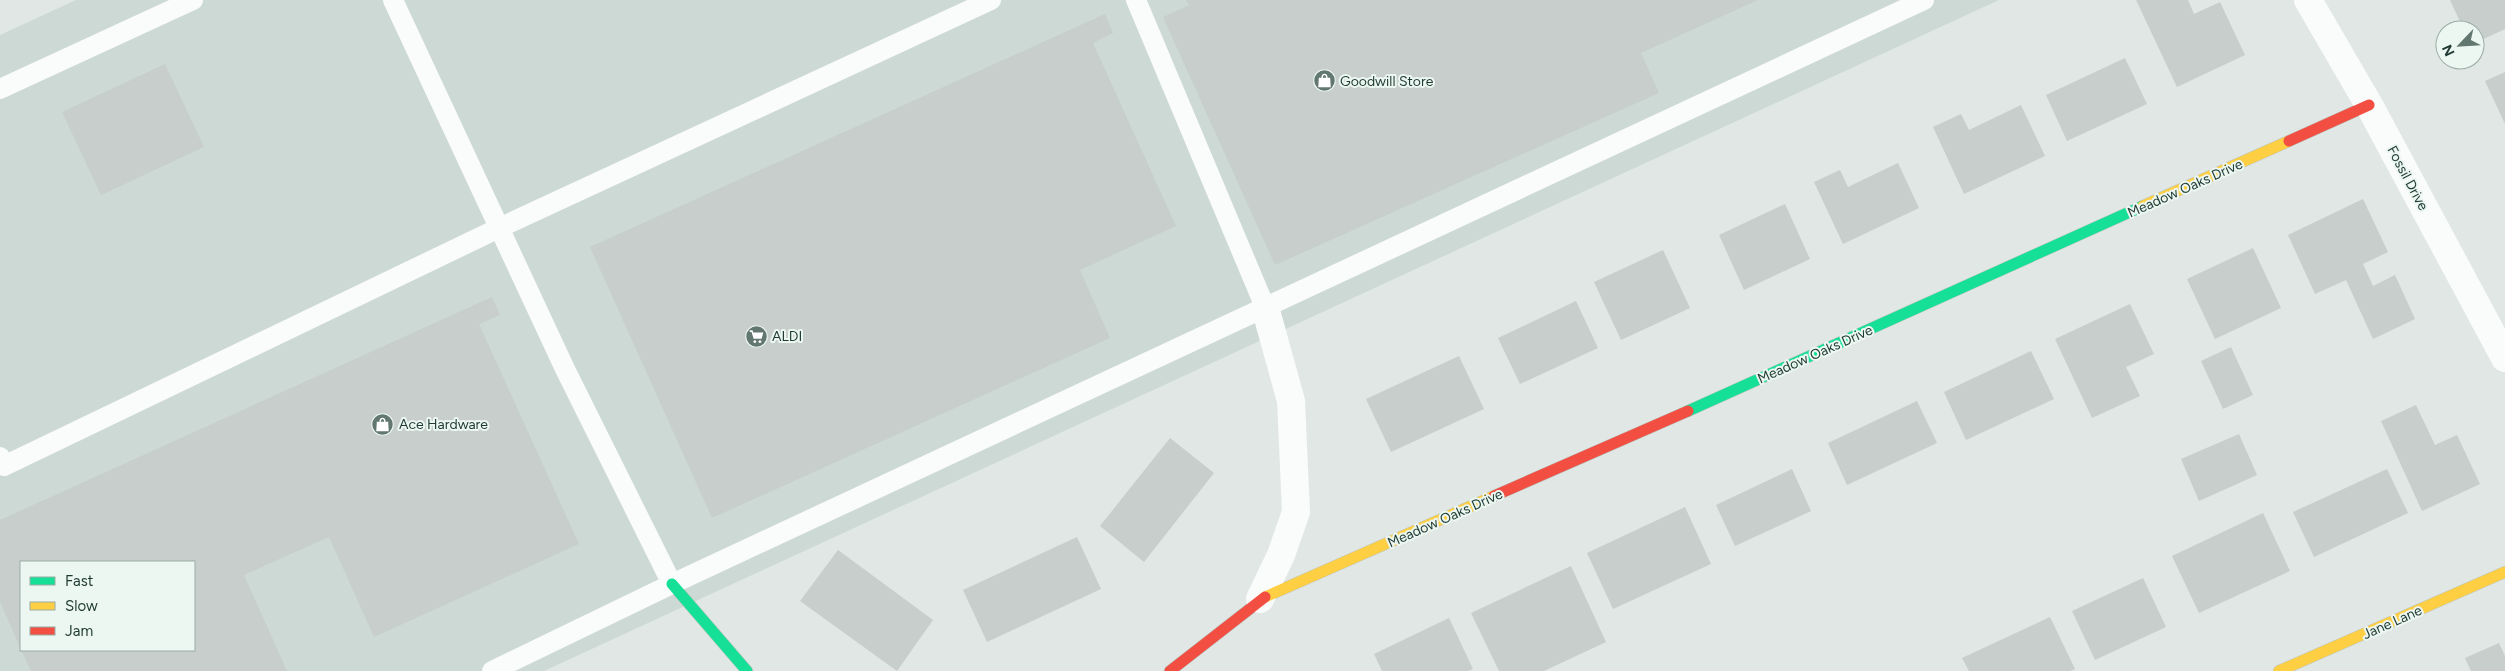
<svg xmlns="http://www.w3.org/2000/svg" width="2505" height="671" font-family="Figtree,sans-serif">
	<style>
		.built { fill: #cdd9d4; fill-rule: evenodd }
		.building { fill: #c7cecb }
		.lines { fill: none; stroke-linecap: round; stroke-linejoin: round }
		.fast-casing { stroke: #b9c4bf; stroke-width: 12 }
		.slow-casing { stroke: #b9c4bf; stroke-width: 12 }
		.jam-casing { stroke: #b9c4bf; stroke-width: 12 }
		.lane { stroke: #fafbfb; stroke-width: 20 }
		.street { stroke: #fafbfb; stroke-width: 28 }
		.fast { stroke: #16e098; stroke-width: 11 }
		.slow { stroke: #ffcf43; stroke-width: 11 }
		.jam { stroke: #f24e42; stroke-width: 11 }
		.labels { text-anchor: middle; stroke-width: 4; stroke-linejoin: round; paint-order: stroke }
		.poi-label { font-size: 14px; fill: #1e3a32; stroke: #edf7f2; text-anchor: start }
		.street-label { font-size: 14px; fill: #1e3a32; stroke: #edf7f2 }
	</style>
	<rect width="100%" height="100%" fill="#e0e7e4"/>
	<!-- built -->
	<path class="built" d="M76 0H1999L544 671H0V35ZM21 562H194V650H21Z"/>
	<!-- building -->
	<g class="building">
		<polygon points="1186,0 1758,0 1641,53 1659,93 1275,265 1163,17 1189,5"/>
		<polygon points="2136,0 2188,0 2194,14 2220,2 2245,55 2177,87"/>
		<polygon points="2450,0 2505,0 2505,29 2475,43 2475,30 2464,30"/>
		<polygon points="1105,14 1113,33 1093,43 1176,226 1080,270 1110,338 712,518 590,247"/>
		<polygon points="2125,58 2147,104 2067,141 2046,95"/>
		<polygon points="165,64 204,147 101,195 62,112"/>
		<polygon points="2505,72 2505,124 2485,81"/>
		<polygon points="2021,105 2045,156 1964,194 1933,127 1961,114 1969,130"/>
		<polygon points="1898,163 1919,208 1843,244 1814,182 1840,170 1848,187"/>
		<polygon points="2363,199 2388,252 2363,264 2373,286 2395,275 2415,319 2373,339 2346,280 2315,294 2288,235"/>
		<polygon points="1785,204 1810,259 1744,290 1719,235"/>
		<polygon points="2253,248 2281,308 2215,339 2187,279"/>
		<polygon points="1663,250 1690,308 1621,340 1594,282"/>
		<polygon points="492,297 500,315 479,324 579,544 374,637 329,537 244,575 287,671 31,671 21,650 194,650 194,562 21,562 21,649 0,602 0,520"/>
		<polygon points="1576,301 1598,348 1520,384 1498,338"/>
		<polygon points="2130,304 2154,354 2126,367 2140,396 2092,418 2055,339"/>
		<polygon points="2231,347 2253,395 2223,409 2201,361"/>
		<polygon points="2031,351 2054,399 1966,440 1944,392"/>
		<polygon points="1459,356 1484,409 1391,452 1366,399"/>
		<polygon points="1917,401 1937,443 1847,485 1828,443"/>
		<polygon points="2416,405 2435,445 2457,435 2480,484 2422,511 2381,421"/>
		<polygon points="2239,434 2257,475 2199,501 2181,459"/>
		<polygon points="1170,438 1214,473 1144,562 1100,526"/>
		<polygon points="1792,469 1811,511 1735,546 1716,505"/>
		<polygon points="2387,469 2408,513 2314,557 2293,512"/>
		<polygon points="1685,507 1711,564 1613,609 1587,553"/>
		<polygon points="2263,513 2290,571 2199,613 2172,556"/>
		<polygon points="1077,537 1101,589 987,642 963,590"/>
		<polygon points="838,550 933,620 897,671 800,601"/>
		<polygon points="1571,566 1606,642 1544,671 1499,671 1471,613"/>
		<polygon points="2143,578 2166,627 2095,660 2072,611"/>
		<polygon points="2050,617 2075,669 2070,671 1969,671 1962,658"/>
		<polygon points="1449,618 1473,669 1468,671 1382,671 1374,654"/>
		<polygon points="2499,643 2505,656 2505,671 2471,671 2465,658"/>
	</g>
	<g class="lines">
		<defs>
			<g id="fast">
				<polyline points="1688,411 2143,206"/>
				<polyline points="672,584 747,671"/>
			</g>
			<g id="slow">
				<polyline points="2143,206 2289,141"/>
				<polyline points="1265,597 1494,496"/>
				<polyline points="2279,671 2505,572"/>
			</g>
			<g id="jam">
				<polyline points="2289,141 2369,105"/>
				<polyline points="1494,496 1688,411"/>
				<polyline points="1170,671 1265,597"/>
			</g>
		</defs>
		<!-- fast casing -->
		<use href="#fast" class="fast-casing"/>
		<!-- slow casing -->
		<use href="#slow" class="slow-casing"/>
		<!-- jam casing -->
		<use href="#jam" class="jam-casing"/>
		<!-- lane -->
		<g class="lane">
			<polyline points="393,0 565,369 672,584"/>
			<polyline points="1136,0 1265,307"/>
			<polyline points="0,89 193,0"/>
			<polyline points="0,457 4,466 499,228 991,0"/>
			<polyline points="492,671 672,584 1924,0"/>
		</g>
		<!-- street -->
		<g class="street">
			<polyline points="2308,0 2369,105 2505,358"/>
			<polyline points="1260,599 1281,555 1296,512 1291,401 1265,307"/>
		</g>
		<!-- fast -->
		<use href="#fast" class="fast"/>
		<!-- slow -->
		<use href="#slow" class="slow"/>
		<!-- jam -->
		<use href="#jam" class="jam"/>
	</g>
	<!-- icons -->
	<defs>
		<symbol id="shop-disc" viewBox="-11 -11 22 22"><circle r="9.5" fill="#627770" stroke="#edf7f2"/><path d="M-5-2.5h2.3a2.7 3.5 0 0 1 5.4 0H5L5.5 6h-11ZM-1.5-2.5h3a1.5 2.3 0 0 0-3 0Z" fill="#fff"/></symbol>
		<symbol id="supermarket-disc" viewBox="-11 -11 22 22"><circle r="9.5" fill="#627770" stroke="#edf7f2"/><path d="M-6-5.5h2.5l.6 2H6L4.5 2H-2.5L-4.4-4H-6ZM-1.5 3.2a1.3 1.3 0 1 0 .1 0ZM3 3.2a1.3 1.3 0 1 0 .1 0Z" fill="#fff"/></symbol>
	</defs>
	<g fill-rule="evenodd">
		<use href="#shop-disc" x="1312" y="68" width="25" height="25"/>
		<use href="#supermarket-disc" x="744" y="324" width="25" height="25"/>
		<use href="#shop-disc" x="370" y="412" width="25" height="25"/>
	</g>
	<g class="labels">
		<!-- poi labels -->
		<g class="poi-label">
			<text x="1340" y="86">Goodwill Store</text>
			<text x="772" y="341">ALDI</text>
			<text x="399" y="429">Ace Hardware</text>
		</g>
		<!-- street labels -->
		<g class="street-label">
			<text transform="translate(2408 178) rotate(62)" y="5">Fossil Drive</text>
			<text transform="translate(2185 188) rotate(-24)" y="5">Meadow Oaks Drive</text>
			<text transform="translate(1815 354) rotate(-24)" y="5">Meadow Oaks Drive</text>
			<text transform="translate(1445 518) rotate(-24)" y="5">Meadow Oaks Drive</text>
			<text transform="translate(2392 622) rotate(-24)" y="5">Jane Lane</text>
		</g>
	</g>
	<!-- legend -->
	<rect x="20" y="561" width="175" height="90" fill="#edf7f2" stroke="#9aaba5"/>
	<rect x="30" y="577" width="25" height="8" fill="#16e098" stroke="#9aaba5"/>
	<text x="65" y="586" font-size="15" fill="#1e3a32">Fast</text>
	<rect x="30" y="602" width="25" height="8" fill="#ffcf43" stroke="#9aaba5"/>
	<text x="65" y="611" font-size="15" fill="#1e3a32">Slow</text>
	<rect x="30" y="627" width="25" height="8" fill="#f24e42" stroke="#9aaba5"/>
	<text x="65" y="636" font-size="15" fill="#1e3a32">Jam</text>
	<!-- north arrow -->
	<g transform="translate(2460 45) rotate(245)"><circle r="24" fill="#edf7f2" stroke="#9aaba5"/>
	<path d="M0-4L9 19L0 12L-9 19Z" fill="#627770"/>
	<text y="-8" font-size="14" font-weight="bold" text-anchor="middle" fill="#1e3a32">N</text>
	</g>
</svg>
